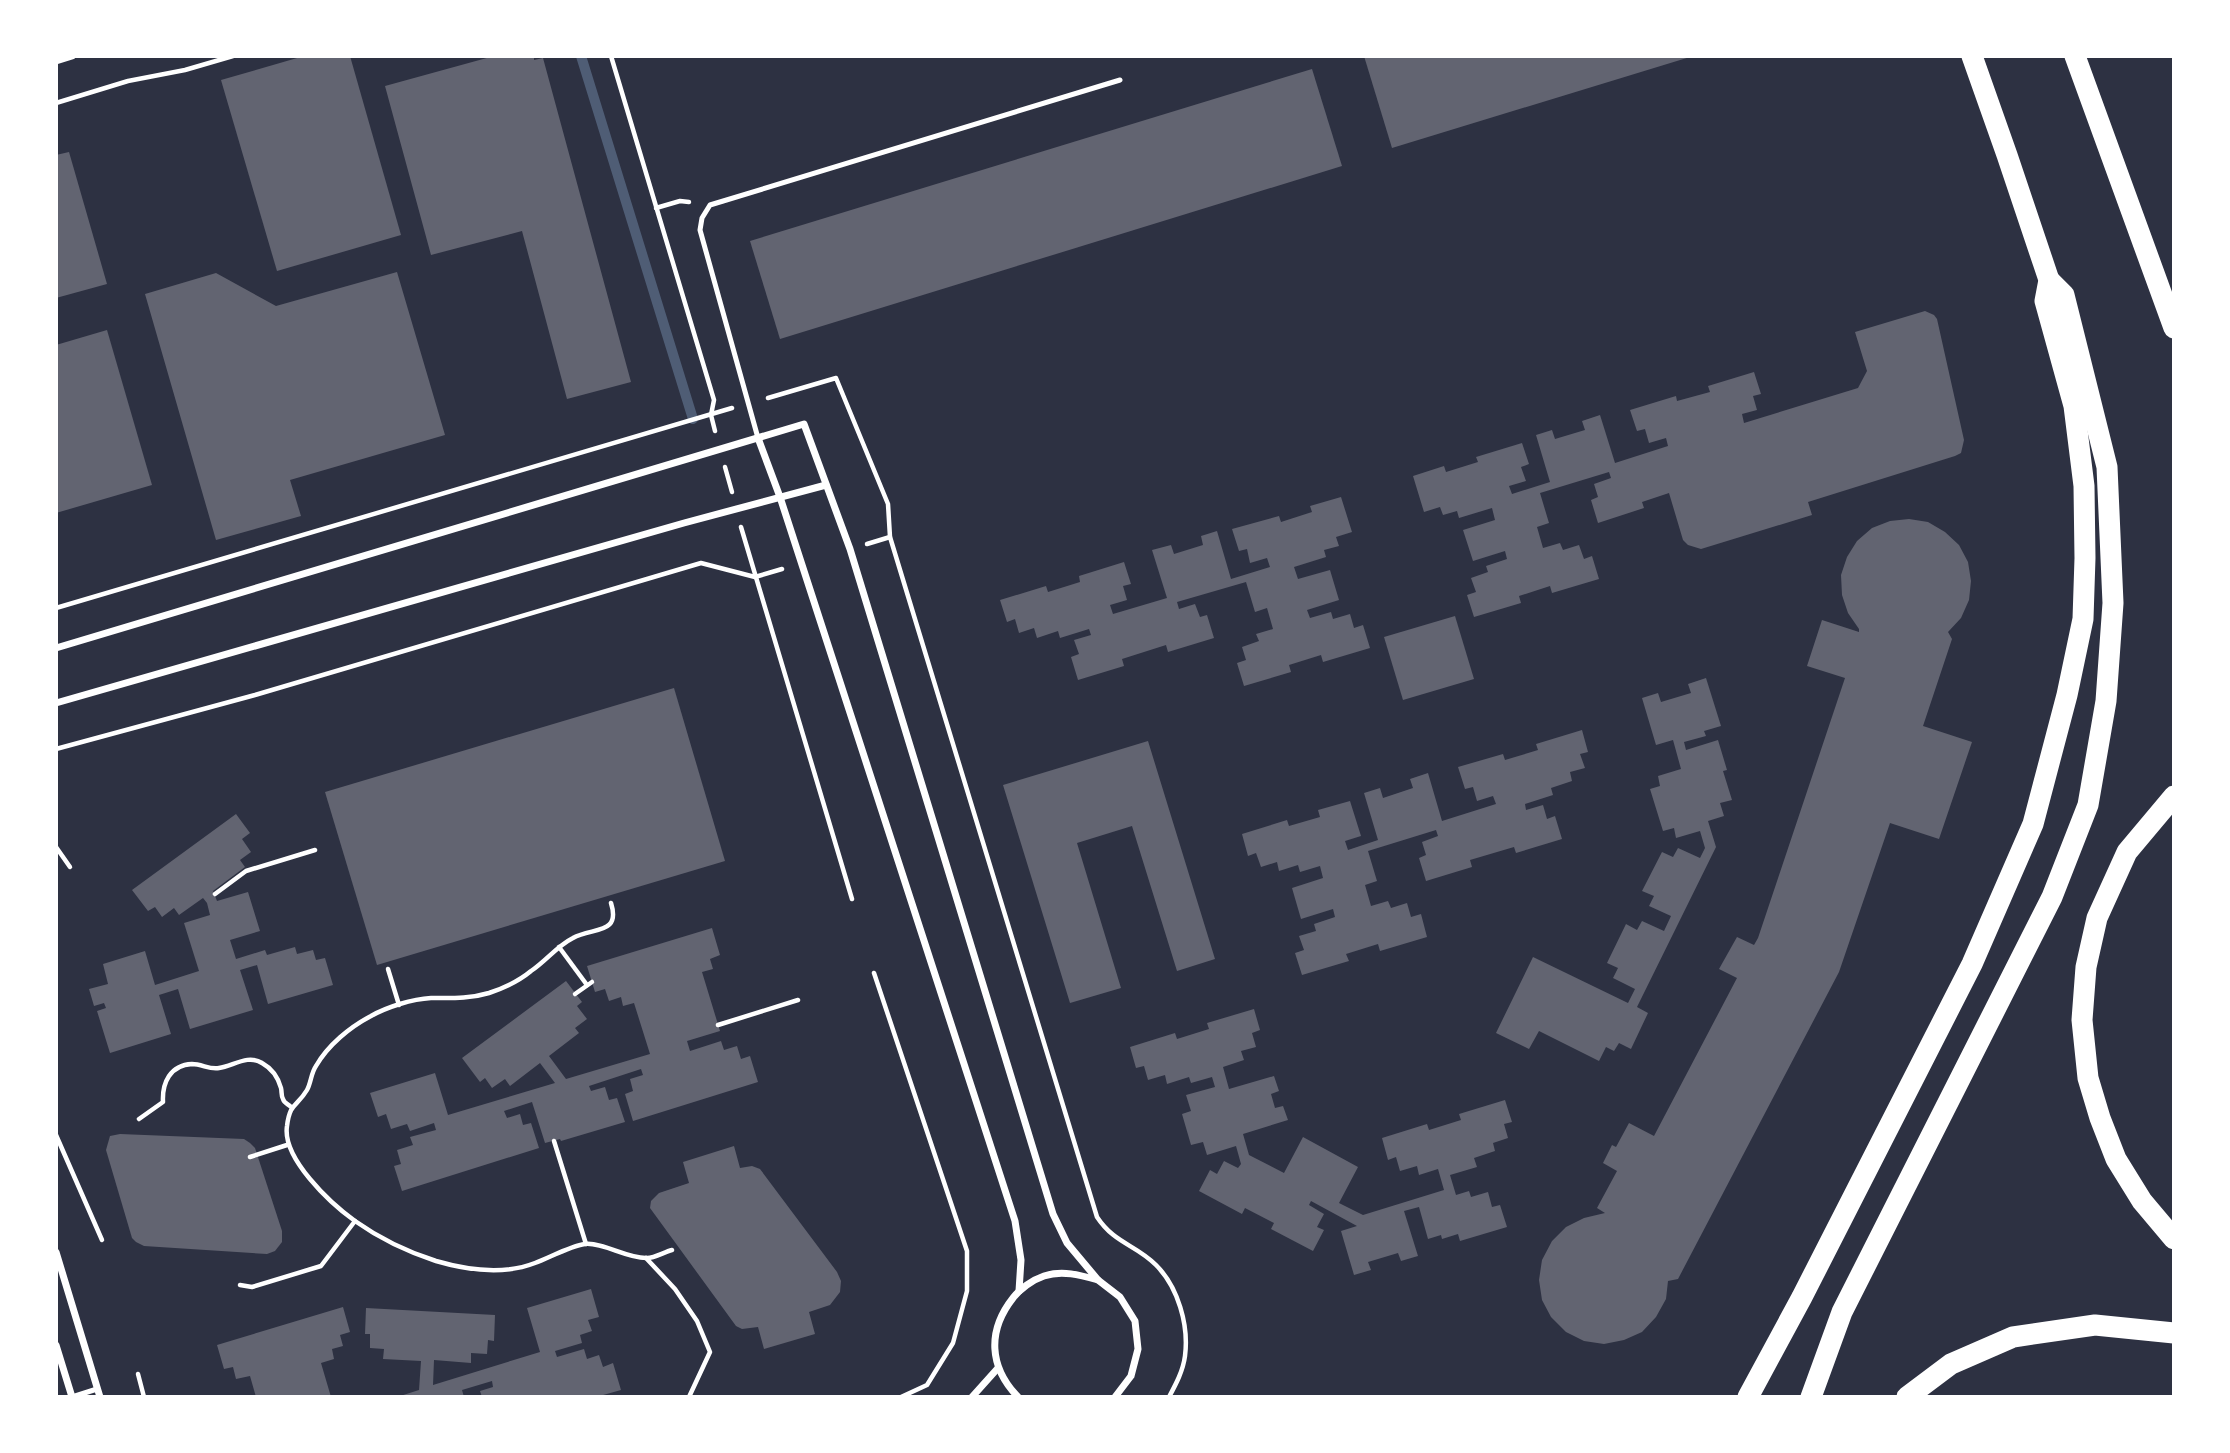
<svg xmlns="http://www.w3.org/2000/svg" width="2230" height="1453" font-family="Signika,sans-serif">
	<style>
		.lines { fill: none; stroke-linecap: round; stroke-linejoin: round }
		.stream { stroke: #4f5d75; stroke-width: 10 }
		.building { fill: #626471 }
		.path { stroke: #fff; stroke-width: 4.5 }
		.service { stroke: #fff; stroke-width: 5 }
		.minor { stroke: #fff; stroke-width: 7 }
		.motorway { stroke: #fff; stroke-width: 21 }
	</style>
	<rect width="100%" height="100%" fill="#2d3142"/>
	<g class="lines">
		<!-- stream -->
		<polyline class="stream" points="581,56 693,419"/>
	</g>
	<!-- building -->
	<g class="building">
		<polygon points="304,56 350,56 401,235 277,271 221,80"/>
		<polygon points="494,56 534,56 534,60 543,58 631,382 567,399 522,231 431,255 385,86"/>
		<polygon points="1364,56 1690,56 1690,57 1392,148"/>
		<polygon points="1312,69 1342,166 780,339 750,241"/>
		<polygon points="69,152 107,284 56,298 56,155"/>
		<polygon points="397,272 445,435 290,480 301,516 216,540 145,294 216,273 276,306"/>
		<polygon points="1925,311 1934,315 1937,319 1964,440 1961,453 1955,456 1808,502 1812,515 1701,549 1688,545 1683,540 1669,493 1642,502 1644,508 1598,523 1591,500 1598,497 1594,484 1611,478 1609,472 1540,493 1549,523 1537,527 1543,548 1560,543 1563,550 1579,545 1584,559 1592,556 1599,579 1552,593 1550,586 1519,596 1521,603 1474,617 1467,595 1476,592 1471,578 1488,572 1486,566 1507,559 1505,551 1473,561 1463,530 1495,520 1492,508 1459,518 1457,511 1443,515 1440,507 1424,512 1413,476 1444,466 1446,472 1478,462 1476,457 1522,443 1529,464 1521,467 1526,481 1509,486 1512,494 1550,482 1536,435 1552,430 1555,439 1585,430 1582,421 1600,415 1615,463 1668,446 1666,438 1649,443 1645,429 1637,431 1630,410 1676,396 1677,401 1710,392 1708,386 1754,372 1761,394 1753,396 1757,410 1742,414 1744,423 1858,388 1867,371 1855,332"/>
		<polygon points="107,330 152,485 56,513 56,345"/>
		<polygon points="1341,497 1352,532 1336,537 1339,546 1324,550 1326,557 1294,567 1298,579 1330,570 1339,600 1307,610 1310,618 1331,612 1333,619 1350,614 1354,628 1363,625 1370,648 1323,662 1321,655 1289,665 1291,672 1244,686 1237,663 1246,660 1242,647 1259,641 1256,634 1273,629 1267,608 1255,612 1246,582 1177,602 1179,609 1195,604 1200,617 1207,615 1214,638 1168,652 1166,645 1122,659 1124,666 1078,680 1071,657 1079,654 1074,640 1091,635 1089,629 1060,638 1058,631 1037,638 1034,628 1019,633 1015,619 1007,622 1000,600 1046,586 1048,592 1080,582 1079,576 1124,562 1131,584 1123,586 1127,600 1110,605 1113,614 1167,598 1152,550 1171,545 1174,554 1203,545 1201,536 1217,531 1231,579 1270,567 1267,558 1250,563 1247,549 1239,551 1232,529 1279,516 1281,522 1312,512 1310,506"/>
		<polygon points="1909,519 1928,522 1945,532 1959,545 1968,562 1971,581 1969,600 1961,618 1948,632 1952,639 1923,726 1972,742 1939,839 1890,823 1839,972 1678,1279 1668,1281 1666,1299 1656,1317 1642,1332 1624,1340 1604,1344 1584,1341 1566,1332 1551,1317 1542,1300 1539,1280 1542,1260 1552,1241 1566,1227 1584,1218 1605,1213 1597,1208 1617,1171 1603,1163 1612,1145 1616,1147 1629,1123 1654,1136 1737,978 1719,969 1737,937 1754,945 1758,938 1845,678 1807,666 1822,620 1859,632 1859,629 1848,613 1842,595 1841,575 1847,557 1857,541 1872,528 1890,521"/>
		<polygon points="1455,616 1474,679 1403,700 1384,637"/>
		<polygon points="1706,678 1721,726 1704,731 1706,736 1684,742 1686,750 1718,740 1727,770 1723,771 1732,800 1720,803 1724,816 1708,821 1716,847 1637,1007 1648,1013 1631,1049 1619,1043 1614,1051 1606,1047 1599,1061 1539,1031 1529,1049 1496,1033 1533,957 1628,1003 1635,989 1613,978 1618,968 1607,963 1626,924 1637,930 1642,921 1664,931 1671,916 1649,906 1654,896 1642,891 1662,852 1673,857 1678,848 1700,858 1705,848 1700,831 1676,838 1674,828 1663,831 1650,789 1660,786 1658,776 1681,769 1673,740 1656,745 1642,698 1658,693 1661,702 1691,693 1688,684"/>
		<polygon points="674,688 725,861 377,965 325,792"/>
		<polygon points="1582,730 1588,752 1580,754 1585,768 1570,772 1572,781 1551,788 1553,795 1525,804 1526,810 1543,805 1547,819 1555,816 1562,839 1516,853 1514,847 1470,860 1472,867 1426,881 1419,858 1426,855 1422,842 1438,836 1436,830 1368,851 1377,881 1365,885 1371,906 1388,901 1391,908 1407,903 1411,917 1421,914 1427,937 1380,951 1378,944 1346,954 1349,961 1302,975 1295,953 1304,950 1299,936 1316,931 1314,924 1335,917 1333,909 1301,919 1292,888 1323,878 1320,866 1300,872 1298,865 1279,871 1277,862 1261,867 1256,853 1248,856 1242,834 1287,820 1289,826 1320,817 1318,810 1350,801 1361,836 1345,841 1348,850 1378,840 1364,793 1380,788 1383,798 1413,788 1410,779 1428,773 1442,821 1496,804 1493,796 1477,801 1473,787 1465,789 1458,767 1503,754 1505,760 1538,750 1536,744"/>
		<polygon points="1148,741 1215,959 1177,971 1132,826 1077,843 1121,988 1070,1003 1003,785"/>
		<polygon points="236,814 250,833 242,839 251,852 240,860 245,867 213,891 217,901 248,892 260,931 230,940 236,959 265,950 267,955 295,947 297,954 313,950 316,960 325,958 333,985 268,1004 257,965 240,970 253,1010 190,1029 178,989 159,995 171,1034 110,1053 97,1011 106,1008 104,1003 94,1006 89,989 108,984 103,964 145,951 155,985 199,971 184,923 210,915 207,903 203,898 179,915 174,908 162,917 155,907 148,911 132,890"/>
		<polygon points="712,928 720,955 710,959 713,969 702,972 720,1031 687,1041 690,1051 721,1041 724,1050 737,1046 741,1059 750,1056 758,1082 633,1121 625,1094 633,1091 630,1079 643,1075 641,1069 589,1086 591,1091 605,1087 609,1100 617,1098 625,1122 561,1141 560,1139 545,1143 532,1102 504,1111 507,1118 520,1114 523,1125 531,1123 539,1148 402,1191 394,1166 401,1164 397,1150 413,1145 410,1137 436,1130 434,1123 410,1131 407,1124 391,1129 386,1114 378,1117 370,1093 435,1073 448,1115 555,1083 540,1063 510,1086 505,1079 492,1088 485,1078 480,1082 462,1058 566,981 582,1002 577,1006 587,1019 575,1028 579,1033 549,1056 566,1079 650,1054 634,1003 623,1006 621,997 609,1001 605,989 595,992 587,966"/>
		<polygon points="1254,1009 1260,1030 1252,1033 1256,1047 1241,1051 1244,1060 1223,1067 1229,1089 1274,1076 1279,1091 1271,1094 1275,1108 1283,1106 1288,1120 1243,1134 1249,1155 1284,1173 1303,1137 1358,1167 1339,1203 1363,1215 1444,1190 1438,1169 1419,1175 1417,1166 1400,1171 1396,1157 1388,1160 1382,1138 1427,1124 1429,1130 1461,1120 1459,1114 1505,1100 1512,1122 1504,1124 1508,1138 1493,1143 1495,1151 1474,1158 1477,1167 1450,1175 1456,1195 1469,1191 1471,1197 1488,1192 1492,1207 1500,1205 1507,1227 1460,1241 1458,1234 1442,1239 1441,1235 1428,1239 1419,1207 1404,1211 1418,1256 1401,1261 1398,1253 1368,1262 1371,1270 1354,1275 1341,1231 1357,1226 1311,1201 1309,1205 1324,1214 1317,1227 1324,1230 1313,1251 1271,1229 1274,1223 1245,1208 1242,1214 1199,1191 1210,1170 1217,1174 1224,1161 1238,1168 1241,1164 1236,1146 1207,1155 1203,1142 1191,1145 1182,1114 1191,1111 1186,1095 1215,1087 1212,1077 1191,1083 1189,1077 1167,1084 1165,1075 1148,1080 1144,1066 1136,1068 1130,1047 1175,1033 1177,1039 1209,1029 1207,1023"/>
		<polygon points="120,1134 244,1139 250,1143 255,1148 282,1231 282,1242 275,1251 267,1254 144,1246 136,1242 132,1238 106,1150 110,1136"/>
		<polygon points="734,1146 740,1168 752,1166 760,1169 837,1272 841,1281 840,1292 830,1305 809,1312 815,1334 764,1349 758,1327 742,1329 736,1326 650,1208 651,1201 659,1193 689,1183 683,1162"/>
		<polygon points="591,1289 599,1317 588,1320 592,1331 580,1335 582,1343 555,1351 557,1357 584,1349 587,1359 599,1355 603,1367 613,1363 621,1390 596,1397 482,1397 480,1391 493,1387 492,1381 462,1390 464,1397 397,1397 419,1390 421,1361 383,1359 384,1349 370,1348 370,1334 365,1334 366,1308 495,1315 494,1341 488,1340 487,1354 471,1353 471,1363 434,1360 433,1385 540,1352 527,1308"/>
		<polygon points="343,1307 350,1332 340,1335 343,1346 332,1349 334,1359 321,1363 331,1397 256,1397 250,1376 236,1379 233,1367 224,1369 217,1345"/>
	</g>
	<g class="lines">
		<!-- path -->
		<g class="path">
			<polyline points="611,56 714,400 711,415 715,431"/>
			<polyline points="56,103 128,81 185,70 233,56"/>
			<polyline points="656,208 680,201 689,202"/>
			<path d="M768 398 836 378 888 504 890 537 1097 1217C1115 1244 1135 1244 1156 1265 1178 1287 1189 1325 1185 1356 1183 1371 1176 1384 1169 1397"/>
			<polyline points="725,467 732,492"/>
			<polyline points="741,527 852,899"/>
			<polyline points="867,544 890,537"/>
			<polyline points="56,608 732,408"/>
			<polyline points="56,749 255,695 701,563 755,577 782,569"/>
			<polyline points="56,847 70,867"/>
			<polyline points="215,894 246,871 315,850"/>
			<path d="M611 903C621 935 593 927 573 938 557 946 546 961 531 971 519 981 504 988 489 993 469 999 451 998 431 998 412 999 387 1007 371 1016 350 1027 328 1045 316 1066 311 1073 311 1083 307 1090 297 1107 290 1102 287 1126 282 1158 330 1203 355 1221 379 1238 408 1252 436 1261 467 1270 504 1275 535 1263 549 1258 570 1246 585 1244 603 1242 628 1259 647 1258 655 1258 664 1252 672 1250"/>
			<polyline points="559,947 587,985"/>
			<polyline points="388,969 399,1005"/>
			<polyline points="874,973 967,1251 967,1291 953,1343 927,1385 901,1397"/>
			<polyline points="575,994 592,982"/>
			<polyline points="718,1025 798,1000"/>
			<path d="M139 1119 163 1102C162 1083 170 1065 192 1064 202 1064 210 1070 219 1068 233 1066 248 1054 262 1063 271 1068 278 1077 281 1088 282 1092 281 1096 283 1099 284 1103 288 1104 291 1107"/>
			<polyline points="56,1135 102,1240"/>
			<polyline points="554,1141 586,1244"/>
			<polyline points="250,1157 287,1145"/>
			<polyline points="646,1258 675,1289 697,1321 710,1352 689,1397"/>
			<polyline points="240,1285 252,1287 321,1266 355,1221"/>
			<polyline points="138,1374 144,1397"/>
		</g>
		<!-- service -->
		<g class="service">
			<polyline points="758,438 700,230 702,218 710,205 1120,80"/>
			<polyline points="72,1397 97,1389"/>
		</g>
		<!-- minor -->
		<g class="minor">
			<polyline points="56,61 72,56"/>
			<polyline points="758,438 780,497 1015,1221 1021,1260 1019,1291"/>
			<polyline points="56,648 804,424 850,549 1053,1214 1067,1243 1098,1280 1120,1297 1135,1321 1138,1349 1131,1376 1115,1397"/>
			<polyline points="56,703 684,523 826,485"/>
			<polyline points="56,1252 100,1397"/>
			<polyline points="56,1345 72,1397"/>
			<polyline points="972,1397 998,1368"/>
			<path d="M1018 1397C989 1367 987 1331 1013 1298 1020 1289 1032 1280 1044 1276 1062 1270 1080 1275 1098 1280"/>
		</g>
		<!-- motorway -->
		<g class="motorway">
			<polyline points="2075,56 2174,328"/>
			<polyline points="2174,796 2127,852 2097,918 2086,967 2082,1020 2088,1078 2100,1118 2116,1159 2142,1201 2174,1239"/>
			<polyline points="1748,1397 1802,1297 1972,964 2033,824 2067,695 2083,619 2085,558 2084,486 2074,406 2045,301 2049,280 2007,155 1972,56"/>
			<polyline points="1811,1397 1842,1312 2052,897 2088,805 2106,701 2113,603 2107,467 2064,295 2049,280"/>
			<polyline points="1907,1397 1951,1364 2013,1337 2095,1325 2174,1333"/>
		</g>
	</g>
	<!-- border -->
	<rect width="2230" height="1453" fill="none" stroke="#ffffff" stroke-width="116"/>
</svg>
